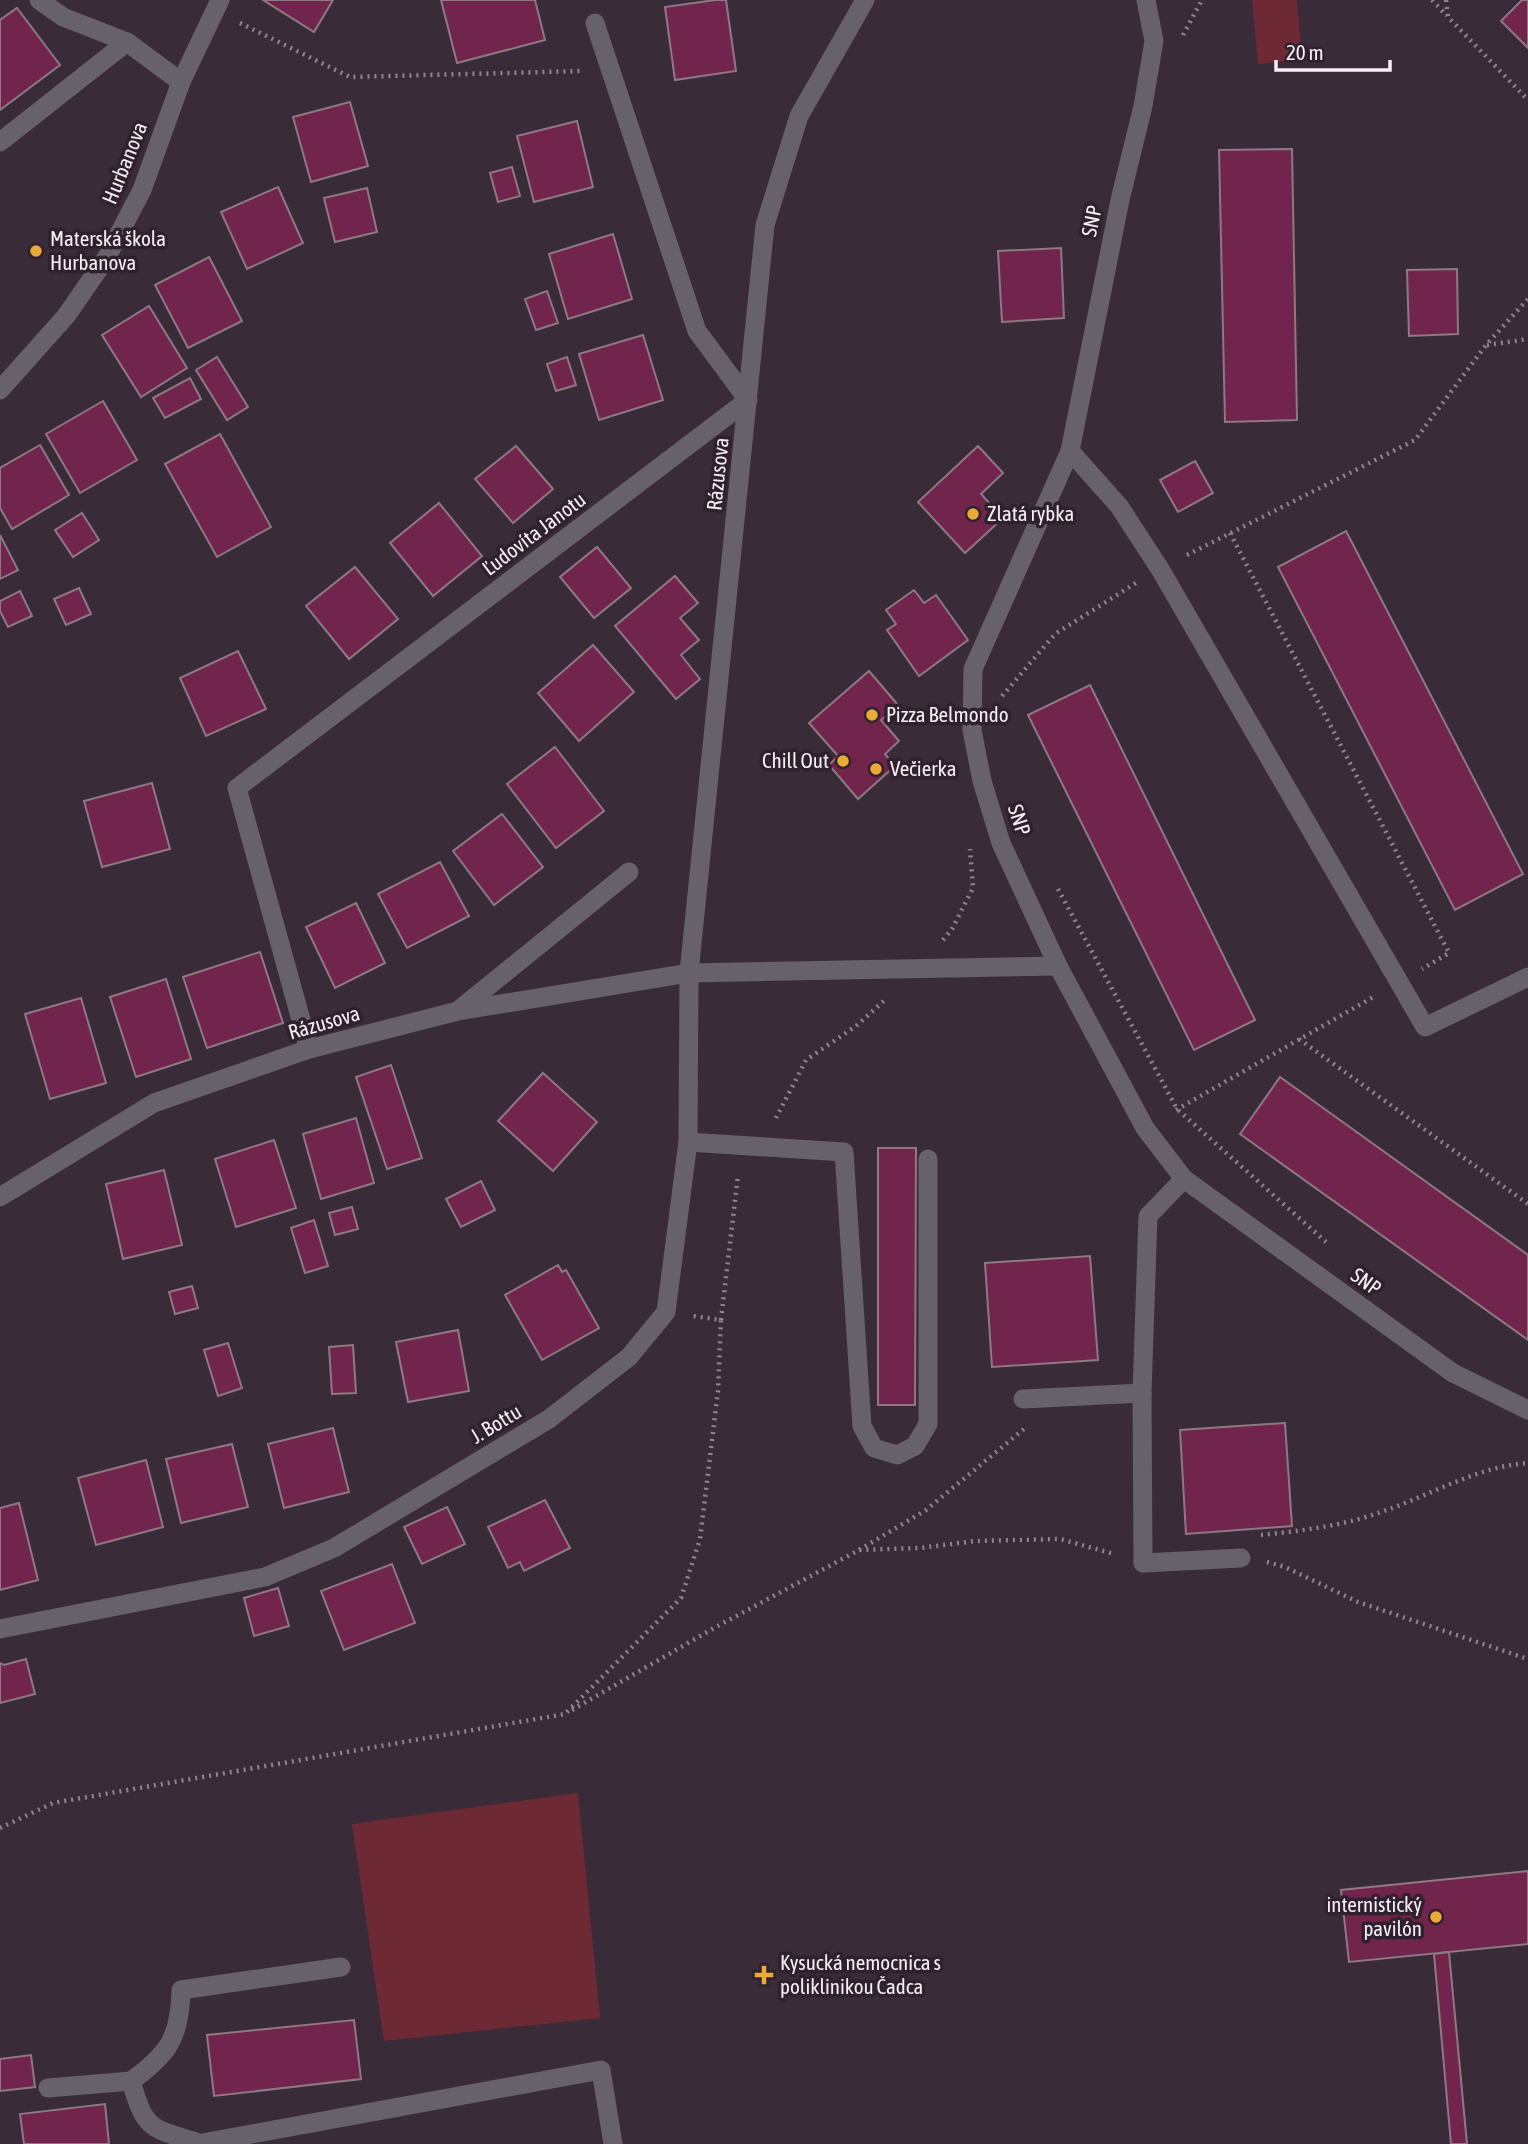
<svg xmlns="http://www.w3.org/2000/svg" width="1528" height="2144" font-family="'Asap Condensed',sans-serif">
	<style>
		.green { fill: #6d2a34 }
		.building { fill: #72254c; stroke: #8e7881; stroke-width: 2 }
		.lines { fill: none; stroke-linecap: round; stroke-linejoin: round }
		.path { stroke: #928590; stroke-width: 4.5; stroke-dasharray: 2 5; stroke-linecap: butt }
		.service { stroke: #66616a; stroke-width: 19 }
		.minor { stroke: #66616a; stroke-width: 19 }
		.poi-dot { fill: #eaaa38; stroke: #2f212e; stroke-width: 2.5 }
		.labels { text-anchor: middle; stroke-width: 7; stroke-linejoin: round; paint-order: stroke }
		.street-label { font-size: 21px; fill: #f9eff7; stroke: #2f212e }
		.poi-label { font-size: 21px; fill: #f9eff7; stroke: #2f212e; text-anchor: start }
	</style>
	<rect width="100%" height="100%" fill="#3a2b38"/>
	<!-- green -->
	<g class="green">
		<polygon points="1252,0 1297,0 1302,60 1258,64"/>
		<polygon points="578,1793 600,2018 384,2041 352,1824"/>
	</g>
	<!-- building -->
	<g class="building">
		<polygon points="263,0 333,0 314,32"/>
		<polygon points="441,0 535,0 545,40 457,63"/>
		<polygon points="715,0 726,0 736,71 675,80 665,7"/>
		<polygon points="1522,0 1528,0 1528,48 1501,21"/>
		<polygon points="17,8 60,65 0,110 0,20"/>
		<polygon points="350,102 368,166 311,182 293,117"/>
		<polygon points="577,121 593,187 534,202 517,136"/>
		<polygon points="1292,149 1297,420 1225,422 1219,150"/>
		<polygon points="512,167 520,196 498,202 490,173"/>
		<polygon points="278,187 303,243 247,269 221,212"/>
		<polygon points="367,188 377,232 335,242 324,198"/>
		<polygon points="613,234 632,299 568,319 549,254"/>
		<polygon points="1061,248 1064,318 1002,322 998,251"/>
		<polygon points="209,257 242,321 188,348 155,285"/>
		<polygon points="1457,269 1458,334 1409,336 1407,270"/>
		<polygon points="547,291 558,323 536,330 525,299"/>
		<polygon points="149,306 187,368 141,397 102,335"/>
		<polygon points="643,335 663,400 599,420 579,354"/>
		<polygon points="217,357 248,407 227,420 196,370"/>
		<polygon points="567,357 576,385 556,391 547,364"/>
		<polygon points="190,378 201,399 165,418 153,398"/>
		<polygon points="103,401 137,460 80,493 46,434"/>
		<polygon points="220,434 271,527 217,557 165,464"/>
		<polygon points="40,445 69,495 12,529 0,508 0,468"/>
		<polygon points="516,446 553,489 513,523 475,479"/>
		<polygon points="978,446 1003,473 981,494 1003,518 965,553 918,502"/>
		<polygon points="1195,461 1213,493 1178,512 1160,480"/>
		<polygon points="439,503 482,556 433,596 390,543"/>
		<polygon points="82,513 99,540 73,557 55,530"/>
		<polygon points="1346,531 1523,874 1455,910 1278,567"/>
		<polygon points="0,535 18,570 0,579"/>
		<polygon points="597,547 631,588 594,618 560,577"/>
		<polygon points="355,567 398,619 349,659 306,606"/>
		<polygon points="675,576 698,603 680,618 699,640 681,655 700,679 676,699 615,626"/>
		<polygon points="79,588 91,614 66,625 54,599"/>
		<polygon points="914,590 924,603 936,595 968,640 919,676 887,630 896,624 886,610"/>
		<polygon points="20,591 32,616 8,627 0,611 0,601"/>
		<polygon points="593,645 634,692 579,741 538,693"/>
		<polygon points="238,651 266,709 206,736 180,678"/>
		<polygon points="869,671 898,705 881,720 899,741 885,754 895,766 858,799 829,765 838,756 809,723"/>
		<polygon points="1090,685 1255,1020 1194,1050 1028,715"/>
		<polygon points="555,747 604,811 556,848 507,784"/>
		<polygon points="152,783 170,849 102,867 84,801"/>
		<polygon points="502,814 543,867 494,905 453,851"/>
		<polygon points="440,862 469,916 407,948 378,894"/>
		<polygon points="356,903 385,963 335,988 306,927"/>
		<polygon points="260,952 283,1023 207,1048 183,977"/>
		<polygon points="166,979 191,1059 136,1077 110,997"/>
		<polygon points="81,998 106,1083 50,1099 25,1014"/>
		<polygon points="391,1065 422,1158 387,1169 356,1077"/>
		<polygon points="543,1073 597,1122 553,1171 498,1121"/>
		<polygon points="1280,1077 1528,1255 1528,1340 1240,1134"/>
		<polygon points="356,1118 374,1183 321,1199 303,1134"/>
		<polygon points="274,1140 296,1208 236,1227 215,1159"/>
		<polygon points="878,1148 916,1148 915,1405 878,1405"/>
		<polygon points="164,1170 182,1245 123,1259 106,1184"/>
		<polygon points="481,1181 495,1210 461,1227 446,1199"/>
		<polygon points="352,1207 358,1229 335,1235 329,1213"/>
		<polygon points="314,1220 328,1266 305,1273 291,1228"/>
		<polygon points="1090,1256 1098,1360 992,1367 985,1263"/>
		<polygon points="558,1265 562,1272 566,1270 599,1328 542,1360 505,1295"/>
		<polygon points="192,1286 198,1308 175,1314 169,1292"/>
		<polygon points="458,1330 469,1391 408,1402 396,1342"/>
		<polygon points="228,1343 242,1388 218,1396 204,1350"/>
		<polygon points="353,1345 356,1393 332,1394 329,1347"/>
		<polygon points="1285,1423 1292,1526 1186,1534 1180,1430"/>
		<polygon points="333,1428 349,1492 284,1508 268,1444"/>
		<polygon points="232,1444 248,1507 181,1523 166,1459"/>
		<polygon points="146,1460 163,1527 96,1545 78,1478"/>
		<polygon points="545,1500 570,1548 524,1571 520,1562 508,1568 488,1527"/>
		<polygon points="19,1503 38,1580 0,1590 0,1508"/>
		<polygon points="447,1507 465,1544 422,1564 404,1527"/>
		<polygon points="392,1564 415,1623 344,1650 321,1591"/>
		<polygon points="278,1588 289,1626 254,1636 244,1598"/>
		<polygon points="26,1659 35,1694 0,1703 0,1663 4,1665"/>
		<polygon points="1528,1871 1528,1944 1349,1962 1341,1890"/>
		<polygon points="1449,1952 1467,2144 1451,2144 1434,1954"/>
		<polygon points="354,2020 361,2079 214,2096 207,2035"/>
		<polygon points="31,2055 35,2087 0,2091 0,2059"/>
		<polygon points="105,2104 109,2144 24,2144 20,2114"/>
	</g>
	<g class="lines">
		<!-- path -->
		<g class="path">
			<polyline points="1432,0 1447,16"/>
			<polyline points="1446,0 1448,17 1528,100"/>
			<polyline points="240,23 350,77 582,71"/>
			<polyline points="1183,35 1202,0"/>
			<polyline points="1487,345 1528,339"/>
			<polyline points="1230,533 1449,953 1422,969"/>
			<polyline points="1187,555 1415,440 1486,345 1528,299"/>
			<polyline points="1002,696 1055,634 1136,583"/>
			<polyline points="1058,889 1177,1109 1326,1242"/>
			<polyline points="943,940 952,929 973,888 970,849"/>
			<polyline points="1299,1039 1528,1204"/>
			<polyline points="1176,1110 1375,996"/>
			<polyline points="776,1118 806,1060 856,1026 886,999"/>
			<polyline points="721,1320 738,1175"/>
			<path d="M1261 1535C1300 1531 1343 1526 1381 1512 1429 1496 1478 1466 1528 1463"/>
			<polyline points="859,1550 926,1510 1024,1429"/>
			<polyline points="1267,1562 1285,1567 1358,1602 1528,1659"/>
			<polyline points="572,1710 714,1628 859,1550 920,1548 975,1541 1060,1539 1114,1554"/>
			<polyline points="0,1828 53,1803 565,1714 681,1598 700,1539 718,1391 721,1320 693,1316"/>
		</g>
		<!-- service -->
		<g class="service">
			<polyline points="0,142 127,42"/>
			<polyline points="688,1142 844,1152 862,1426 874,1448 897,1455 915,1446 928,1424 928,1159"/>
			<polyline points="1143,1563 1241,1558"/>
			<path d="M131 2081C169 2054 180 2037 181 1990L341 1967"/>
			<path d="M48 2088 131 2081C145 2129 149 2128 196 2142"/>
			<polyline points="197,2144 601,2070 613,2144"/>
		</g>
		<!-- minor -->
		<g class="minor">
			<polyline points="39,0 63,17 127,42 181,82"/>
			<polyline points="1146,0 1154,41 1143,106 1120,200 1070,451 973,669 972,730 982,781 1001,843 1058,966 1145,1128 1184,1179 1453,1373 1528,1410"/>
			<polyline points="0,390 66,316 107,257 142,190 181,82 220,0"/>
			<polyline points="1070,451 1119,506 1160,569 1425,1027 1528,977"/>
			<polyline points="459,1010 629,872"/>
			<polyline points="309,1049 237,788 748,400 697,331 595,23"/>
			<polyline points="0,1197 154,1103 309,1049 458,1011 689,973 1058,966"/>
			<polyline points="1023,1399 1142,1393"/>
			<polyline points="1143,1563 1142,1393 1148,1216 1184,1179"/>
			<polyline points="0,1629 265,1577 334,1548 549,1419 629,1357 666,1312 688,1142 689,973 765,225 799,116 865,0"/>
		</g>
	</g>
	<!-- markers -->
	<g class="poi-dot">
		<circle cx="36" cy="251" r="7"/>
		<circle cx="973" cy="514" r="7"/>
		<circle cx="872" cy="715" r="7"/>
		<circle cx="843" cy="761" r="7"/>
		<circle cx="876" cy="769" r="7"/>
		<circle cx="1436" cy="1917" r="7"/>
		<path d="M760.5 1964.5h7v7h7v7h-7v7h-7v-7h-7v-7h7z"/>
	</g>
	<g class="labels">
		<!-- street labels -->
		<g class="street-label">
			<text transform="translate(125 163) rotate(-68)" y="7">Hurbanova</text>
			<text transform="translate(1092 221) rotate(-79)" y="7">SNP</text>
			<text transform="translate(718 474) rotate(-84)" y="7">Rázusova</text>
			<text transform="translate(534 534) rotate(-37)" y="7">Ľudovíta Janotu</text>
			<text transform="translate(1019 820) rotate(72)" y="7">SNP</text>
			<text transform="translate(324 1023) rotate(-16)" y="7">Rázusova</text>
			<text transform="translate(1366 1282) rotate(36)" y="7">SNP</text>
			<text transform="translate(496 1424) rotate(-31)" y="7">J. Bottu</text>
		</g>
		<!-- poi labels -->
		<g class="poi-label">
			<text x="50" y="246">Materská škola<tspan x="50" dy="24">Hurbanova</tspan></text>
			<text x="987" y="521">Zlatá rybka</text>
			<text x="886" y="722">Pizza Belmondo</text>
			<text x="829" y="768" text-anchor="end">Chill Out</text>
			<text x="890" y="776">Večierka</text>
			<text x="1422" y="1912" text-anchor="end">internistický<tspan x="1422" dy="24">pavilón</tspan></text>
			<text x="780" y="1970">Kysucká nemocnica s<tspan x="780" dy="24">poliklinikou Čadca</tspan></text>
		</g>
	</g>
	<!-- scale -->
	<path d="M1276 60v10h114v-10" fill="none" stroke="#f9eff7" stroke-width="3.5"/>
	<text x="1286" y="60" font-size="21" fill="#f9eff7" stroke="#2f212e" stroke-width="5" paint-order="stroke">20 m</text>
</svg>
